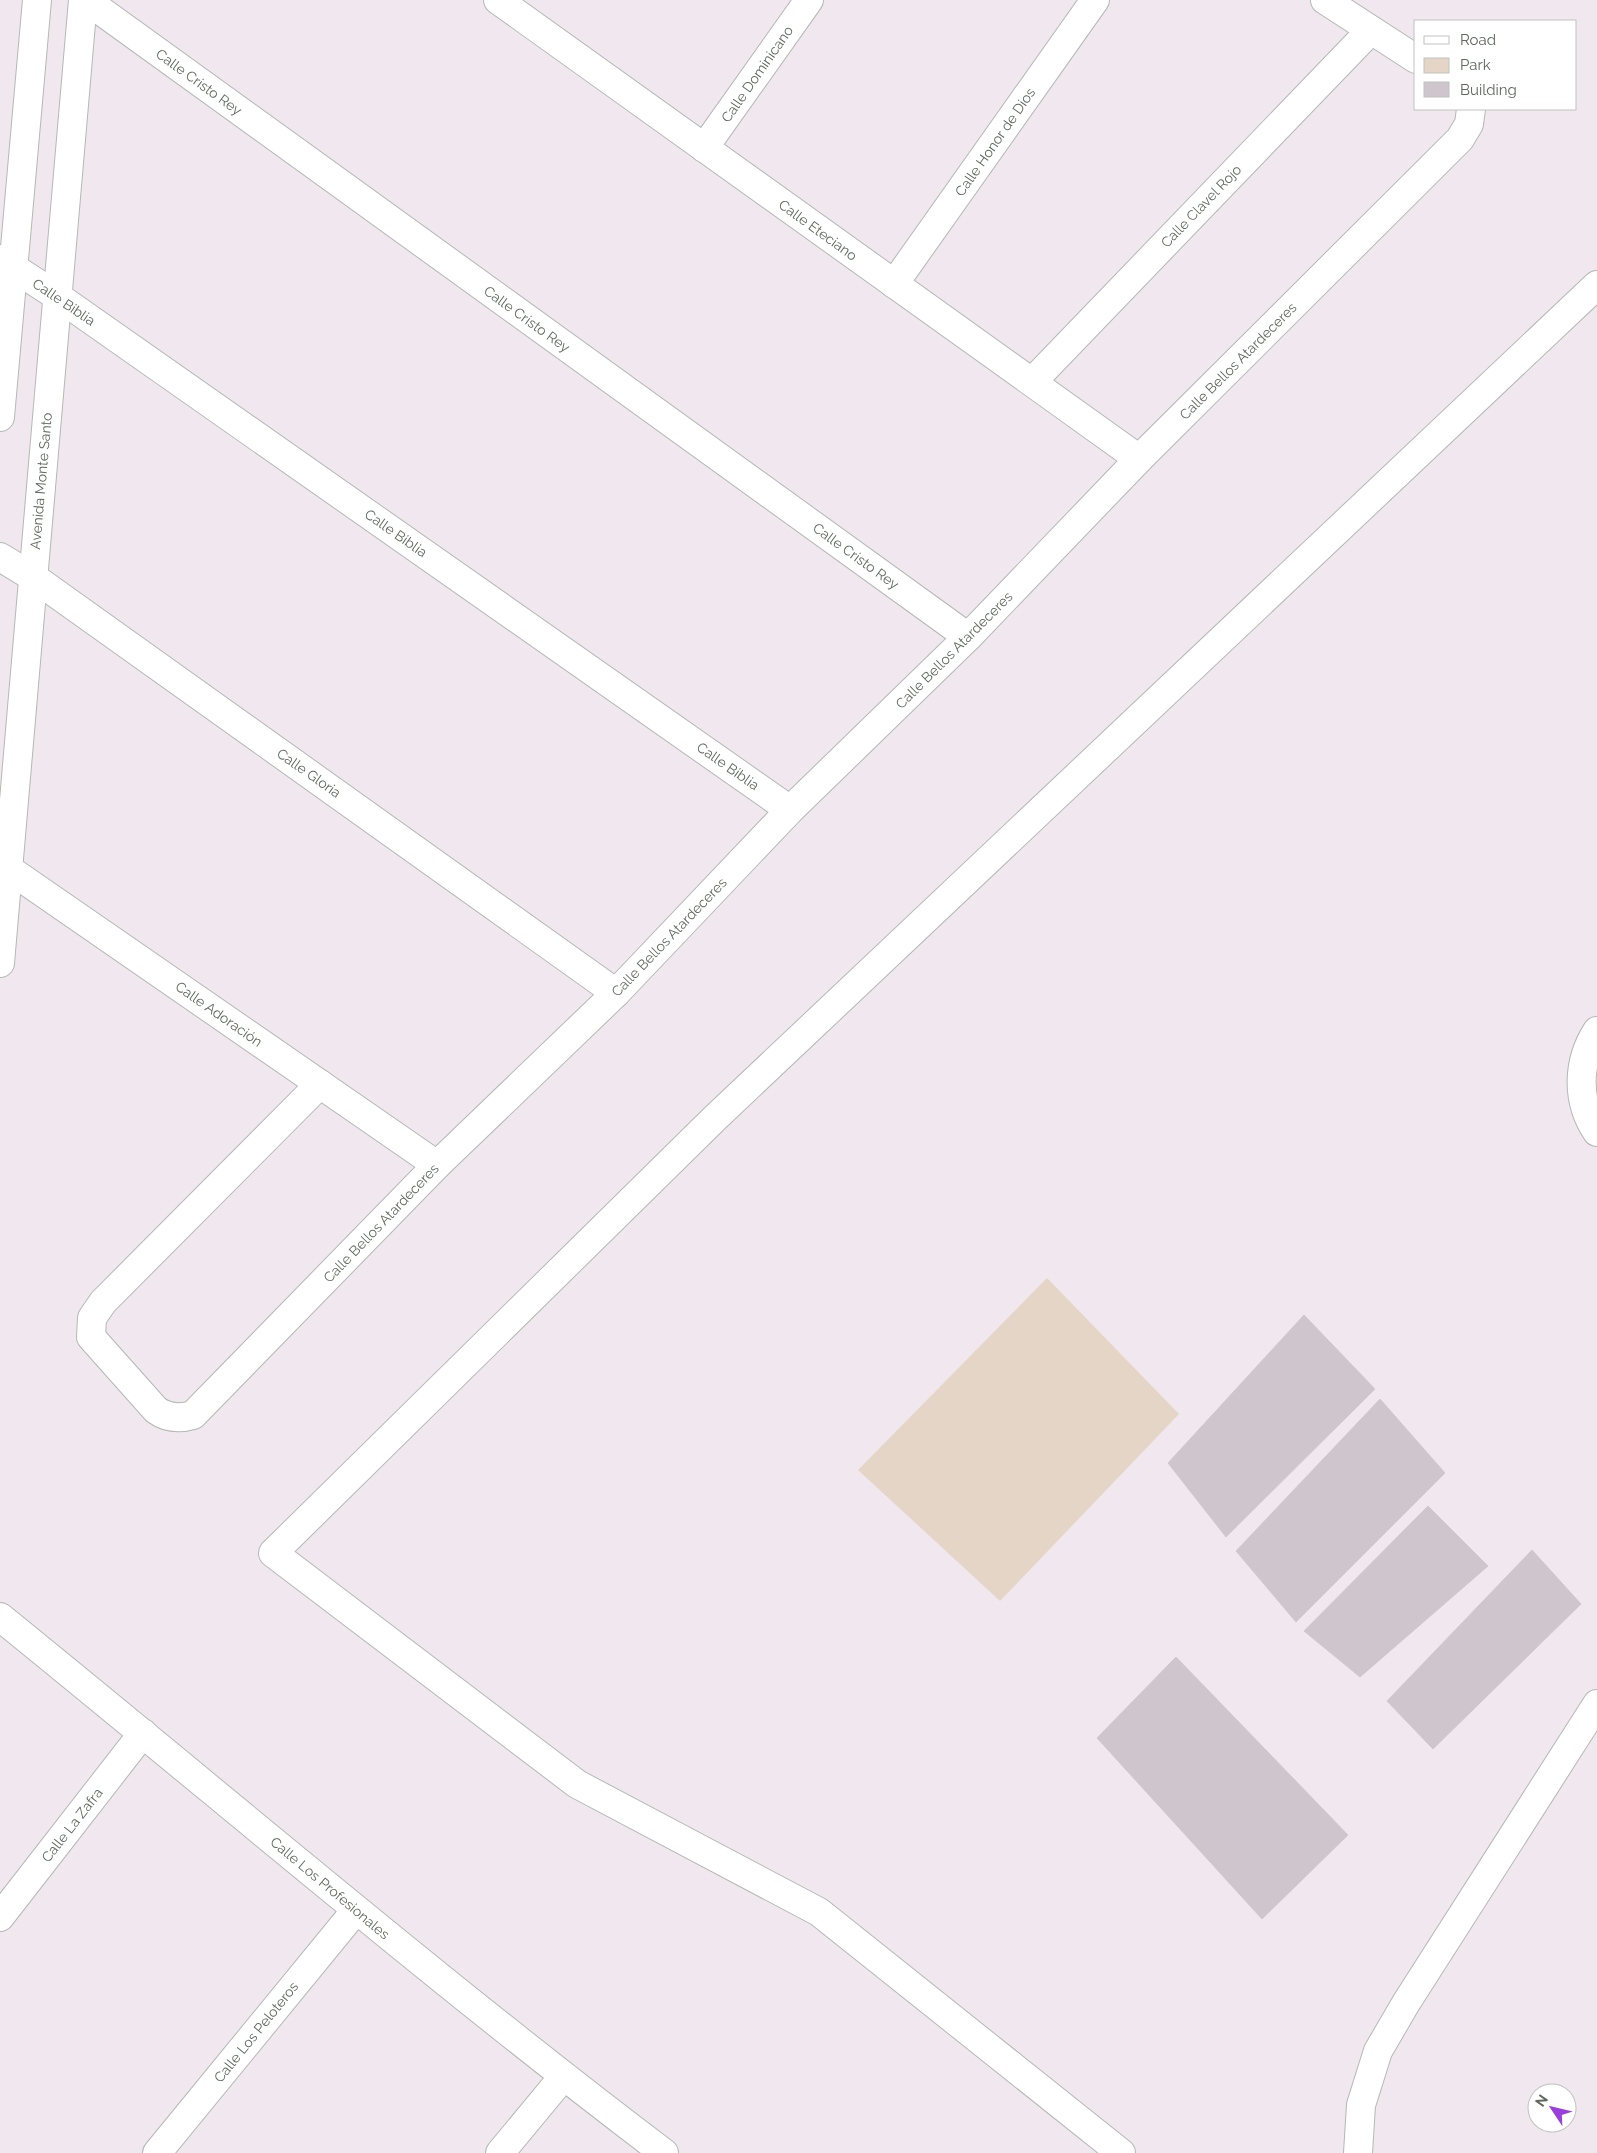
<svg xmlns="http://www.w3.org/2000/svg" width="1597" height="2153" font-family="Raleway,sans-serif">
	<style>
		.green { fill: #e5d5c6 }
		.building { fill: #cec6cc; stroke: #d4c6d2 }
		.lines { fill: none; stroke-linecap: round; stroke-linejoin: round }
		.minor-casing { stroke: #b3b9b3; stroke-width: 30 }
		.minor { stroke: #fff; stroke-width: 28 }
		.labels { text-anchor: middle; stroke-width: 5; stroke-linejoin: round; paint-order: stroke }
		.street-label { font-size: 14px; fill: #5f675f; stroke: #fff }
	</style>
	<rect width="100%" height="100%" fill="#f0e8ee"/>
	<!-- green -->
	<polygon class="green" points="1047,1278 1179,1414 1000,1601 858,1470"/>
	<!-- building -->
	<g class="building">
		<polygon points="1304,1315 1375,1389 1226,1537 1168,1463"/>
		<polygon points="1380,1399 1445,1473 1296,1622 1236,1551"/>
		<polygon points="1428,1506 1488,1566 1360,1677 1304,1631"/>
		<polygon points="1532,1550 1581,1604 1433,1749 1387,1701"/>
		<polygon points="1176,1657 1348,1835 1262,1919 1097,1738"/>
	</g>
	<g class="lines">
		<defs>
			<g id="minor">
				<polyline points="86,0 968,637"/>
				<polyline points="498,0 1139,459"/>
				<polyline points="1325,0 1416,59"/>
				<polyline points="704,148 809,0"/>
				<polyline points="0,259 57,296 790,810"/>
				<polyline points="894,284 1095,0"/>
				<polyline points="1032,382 1371,30"/>
				<polyline points="0,417 37,0"/>
				<polyline points="0,557 33,577 616,993"/>
				<polyline points="0,863 437,1165"/>
				<polyline points="0,963 83,0"/>
				<path d="M1597 1031C1577 1062 1576 1101 1597 1132"/>
				<path d="M320 1084 103 1302 92 1318 91 1337 156 1410C167 1418 179 1419 193 1415L437 1165 616 993 790 810 968 637 1139 459 1460 139 1469 124 1471 109"/>
				<path d="M0 1617C221 1796 437 1981 664 2153"/>
				<polyline points="0,1917 143,1733"/>
				<polyline points="157,2153 356,1910"/>
				<polyline points="500,2153 563,2077"/>
				<polyline points="1121,2153 819,1912 577,1784 273,1553 715,1118 1597,285"/>
				<polyline points="1358,2153 1361,2105 1378,2051 1406,2003 1597,1704"/>
			</g>
		</defs>
		<!-- minor casing -->
		<use href="#minor" class="minor-casing"/>
		<!-- minor -->
		<use href="#minor" class="minor"/>
	</g>
	<g class="labels">
		<!-- street labels -->
		<g class="street-label">
			<text transform="translate(757 74) rotate(-55)" y="5">Calle Dominicano</text>
			<text transform="translate(199 82) rotate(36)" y="5">Calle Cristo Rey</text>
			<text transform="translate(995 142) rotate(-55)" y="5">Calle Honor de Dios</text>
			<text transform="translate(1201 206) rotate(-46)" y="5">Calle Clavel Rojo</text>
			<text transform="translate(818 230) rotate(36)" y="5">Calle Eteciano</text>
			<text transform="translate(64 302) rotate(34)" y="5">Calle Biblia</text>
			<text transform="translate(527 319) rotate(36)" y="5">Calle Cristo Rey</text>
			<text transform="translate(1238 361) rotate(-45)" y="5">Calle Bellos Atardeceres</text>
			<text transform="translate(41 481) rotate(-85)" y="5">Avenida Monte Santo</text>
			<text transform="translate(396 533) rotate(35)" y="5">Calle Biblia</text>
			<text transform="translate(856 556) rotate(36)" y="5">Calle Cristo Rey</text>
			<text transform="translate(954 650) rotate(-45)" y="5">Calle Bellos Atardeceres</text>
			<text transform="translate(728 766) rotate(35)" y="5">Calle Biblia</text>
			<text transform="translate(309 773) rotate(35)" y="5">Calle Gloria</text>
			<text transform="translate(669 937) rotate(-46)" y="5">Calle Bellos Atardeceres</text>
			<text transform="translate(219 1014) rotate(35)" y="5">Calle Adoración</text>
			<text transform="translate(381 1223) rotate(-46)" y="5">Calle Bellos Atardeceres</text>
			<text transform="translate(72 1825) rotate(-52)" y="5">Calle La Zafra</text>
			<text transform="translate(330 1888) rotate(40)" y="5">Calle Los Profesionales</text>
			<text transform="translate(256 2032) rotate(-51)" y="5">Calle Los Peloteros</text>
		</g>
	</g>
	<!-- legend -->
	<rect x="1414" y="20" width="162" height="90" fill="#ffffff" stroke="#bfc2bf"/>
	<rect x="1424" y="36" width="25" height="8" fill="#ffffff" stroke="#bfc2bf"/>
	<text x="1460" y="45" font-size="15" fill="#5f675f">Road</text>
	<rect x="1424" y="58" width="25" height="15" fill="#e5d5c6" stroke="#bfc2bf"/>
	<text x="1460" y="70" font-size="15" fill="#5f675f">Park</text>
	<rect x="1424" y="82" width="25" height="15" fill="#cec6cc" stroke="#bfc2bf"/>
	<text x="1460" y="95" font-size="15" fill="#5f675f">Building</text>
	<!-- north arrow -->
	<g transform="translate(1552 2108) rotate(305)"><circle r="24" fill="#ffffff" stroke="#bfc2bf"/>
	<path d="M0-4L9 19L0 12L-9 19Z" fill="#9a3fde"/>
	<text y="-8" font-size="14" font-weight="bold" text-anchor="middle" fill="#5f675f">N</text>
	</g>
</svg>
